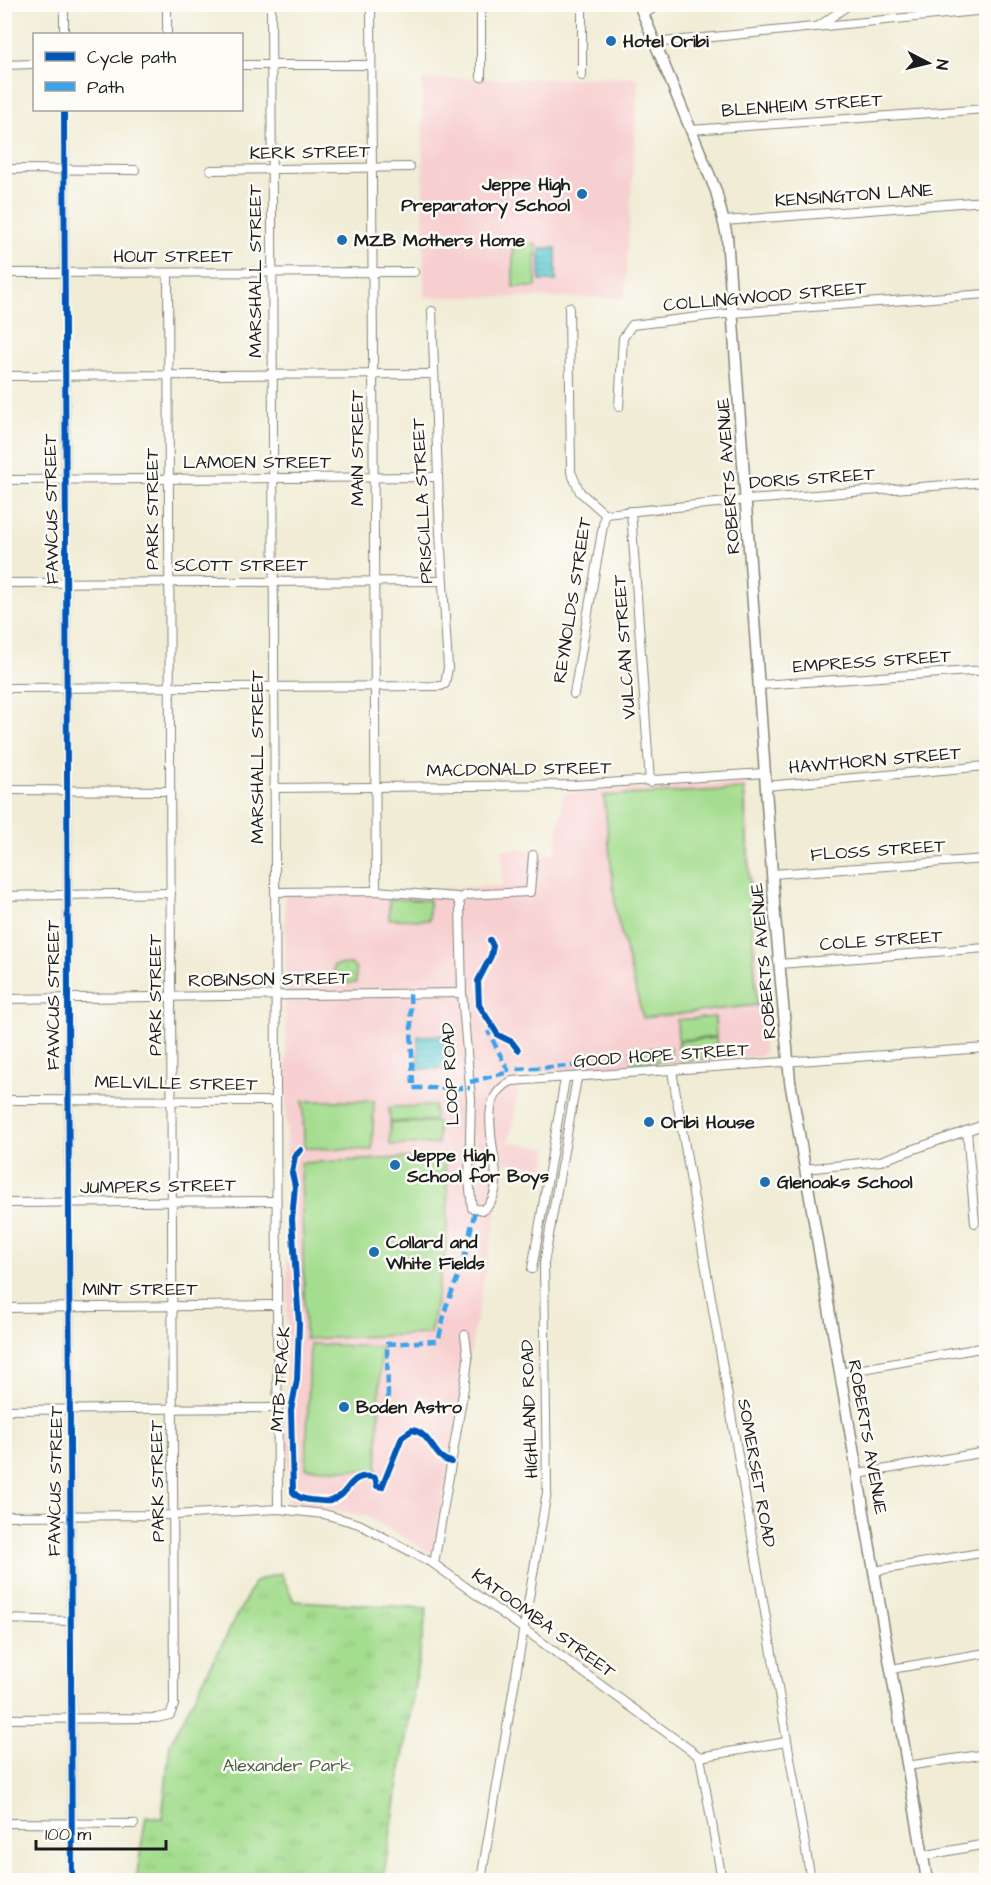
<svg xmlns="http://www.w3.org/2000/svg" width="991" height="1885" font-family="'Architects Daughter',sans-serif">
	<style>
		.built { fill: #f7cfd0 }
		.grass { fill: url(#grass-tufts); stroke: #607c56; stroke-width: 1.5 }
		.garden { fill: url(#garden-dots); stroke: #607c56; stroke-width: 1.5 }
		.pitch { fill: #a4dd8f; stroke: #607c56; stroke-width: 1.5 }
		.water { fill: url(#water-rules); stroke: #3c7378; stroke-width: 1.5 }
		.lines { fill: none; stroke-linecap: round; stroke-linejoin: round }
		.minor-casing { stroke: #868478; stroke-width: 10 }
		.major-casing { stroke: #868478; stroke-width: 13 }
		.minor { stroke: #fff; stroke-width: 8 }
		.major { stroke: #fff; stroke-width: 10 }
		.quiet { stroke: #3da2ea; stroke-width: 4.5; stroke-dasharray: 9 4.5; stroke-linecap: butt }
		.cycleway-casing { stroke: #fdfcf7; stroke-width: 10 }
		.cycleway { stroke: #0057b8; stroke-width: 6 }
		.poi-dot { fill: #1f6fb2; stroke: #fdfcf7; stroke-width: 2 }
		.labels { text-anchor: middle; stroke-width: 5; stroke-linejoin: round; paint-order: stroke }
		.poi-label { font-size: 18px; font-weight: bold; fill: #1c1c1c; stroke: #fdfcf7; text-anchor: start }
		.street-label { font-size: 18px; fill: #1c1c1c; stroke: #fdfcf7 }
		.park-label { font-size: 18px; fill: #4c6044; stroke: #fdfcf7 }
	</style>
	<defs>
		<pattern id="grass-tufts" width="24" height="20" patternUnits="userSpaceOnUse" patternTransform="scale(1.5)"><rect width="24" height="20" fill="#a4dd8f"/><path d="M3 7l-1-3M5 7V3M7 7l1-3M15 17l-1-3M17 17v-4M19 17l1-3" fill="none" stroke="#8dbd7b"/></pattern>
		<pattern id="garden-dots" width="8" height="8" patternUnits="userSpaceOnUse" patternTransform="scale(1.5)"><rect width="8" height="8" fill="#a4dd8f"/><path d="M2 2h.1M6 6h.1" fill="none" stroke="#8dbd7b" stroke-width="1.8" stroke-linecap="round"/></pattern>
		<pattern id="water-rules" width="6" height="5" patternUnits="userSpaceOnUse" patternTransform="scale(1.5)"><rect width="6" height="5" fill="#5dcad3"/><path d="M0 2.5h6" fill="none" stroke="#50adb5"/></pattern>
	</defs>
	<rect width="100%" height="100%" fill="#fdfcf7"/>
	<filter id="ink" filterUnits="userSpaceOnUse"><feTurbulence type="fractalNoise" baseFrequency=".0167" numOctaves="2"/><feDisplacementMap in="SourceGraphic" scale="12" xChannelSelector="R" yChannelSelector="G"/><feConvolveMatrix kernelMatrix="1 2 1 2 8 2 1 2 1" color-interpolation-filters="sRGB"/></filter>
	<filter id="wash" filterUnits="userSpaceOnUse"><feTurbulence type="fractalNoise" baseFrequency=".008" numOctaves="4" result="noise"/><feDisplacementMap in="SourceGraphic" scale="24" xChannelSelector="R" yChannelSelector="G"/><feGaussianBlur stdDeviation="1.35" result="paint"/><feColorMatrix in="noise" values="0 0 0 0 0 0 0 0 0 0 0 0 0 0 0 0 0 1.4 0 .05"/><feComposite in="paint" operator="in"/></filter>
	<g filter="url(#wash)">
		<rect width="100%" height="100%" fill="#f0ecd5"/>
		<!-- built -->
		<g class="built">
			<polygon points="638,78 625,298 424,297 422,79"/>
			<polygon points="746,782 764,1052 760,1057 522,1073 509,1142 549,1148 545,1168 506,1162 432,1554 367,1516 288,1502 285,891 391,891 503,886 502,850 527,849 555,854 564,793"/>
		</g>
		<!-- grass -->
		<polygon class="grass" points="281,1573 294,1601 427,1608 383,1880 136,1880 146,1816 162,1819 170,1744 255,1581"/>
		<!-- garden -->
		<g class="garden">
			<polygon points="351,964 356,969 356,983 333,984 334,965"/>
			<polygon points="670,1047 671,1060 632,1064 631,1050"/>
		</g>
		<!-- pitch -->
		<g class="pitch">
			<rect x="513" y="244" width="23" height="43"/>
			<polygon points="744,789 757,1005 643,1018 616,913 604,796"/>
			<polygon points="389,899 429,900 429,920 389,919"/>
			<polygon points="715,1017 716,1037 678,1040 677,1020"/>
			<polygon points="716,1038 718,1058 679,1060 678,1041"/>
			<polygon points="303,1101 374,1101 372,1150 304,1148"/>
			<polygon points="434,1106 435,1120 390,1122 389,1107"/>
			<polygon points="438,1122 438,1144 390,1145 390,1123"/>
			<polygon points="444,1156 448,1199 446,1246 430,1334 305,1339 301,1163"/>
			<polygon points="310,1344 381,1347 377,1471 306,1468"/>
		</g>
		<!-- water -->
		<g class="water">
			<rect x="540" y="248" width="16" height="33"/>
			<polygon points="451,1035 452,1068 419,1069 418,1036"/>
		</g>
	</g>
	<g filter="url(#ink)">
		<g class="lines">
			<defs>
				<g id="minor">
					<polyline points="167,4 167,34"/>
					<polyline points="271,4 278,1509"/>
					<polyline points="371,4 376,891"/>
					<polyline points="481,4 481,77"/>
					<polyline points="582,4 582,76"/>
					<polyline points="643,15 660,4"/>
					<polyline points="819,26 850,4"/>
					<polyline points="64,34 64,4"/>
					<polyline points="653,43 986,10"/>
					<polyline points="4,65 34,64"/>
					<polyline points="242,65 371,65"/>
					<polyline points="64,110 72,1880"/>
					<polyline points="691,130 986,109"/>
					<polyline points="4,169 135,170"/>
					<polyline points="211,170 410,167"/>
					<polyline points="724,221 986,201"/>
					<polyline points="4,273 414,272"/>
					<polyline points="569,307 571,472 580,492 605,514 574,694"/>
					<polyline points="4,376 433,374"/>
					<polyline points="619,407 623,338 632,325 733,313 986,294"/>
					<polyline points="4,480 437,477"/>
					<polyline points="631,511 650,782"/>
					<polyline points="605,514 747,500 986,482"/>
					<polyline points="4,583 443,581"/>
					<polyline points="760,685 986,670"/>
					<polyline points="4,688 441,686 445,684 448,668 440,533 432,311"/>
					<polyline points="766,786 986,766"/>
					<polyline points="274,788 574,785 765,773"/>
					<polyline points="4,790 170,791"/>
					<polyline points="772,874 986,859"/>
					<path d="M276 892 376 891 457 897 460 906 462 993 471 1099 469 1180 472 1208 483 1210C520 1184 461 1105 512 1081L986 1048"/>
					<polyline points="4,896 171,893"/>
					<polyline points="459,901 465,895 530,892 533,855"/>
					<polyline points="779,964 986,948"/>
					<polyline points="4,999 462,993"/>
					<polyline points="672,1071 811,1880"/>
					<polyline points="4,1100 275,1101"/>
					<polyline points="967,1131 975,1223"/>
					<polyline points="805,1169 880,1161 986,1124"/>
					<polyline points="4,1203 276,1201"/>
					<polyline points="532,1269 565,1079"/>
					<polyline points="4,1308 276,1305"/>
					<polyline points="840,1373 986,1347"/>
					<polyline points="4,1410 276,1408"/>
					<polyline points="858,1474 986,1452"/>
					<polyline points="4,1516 174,1515 278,1509 324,1514 359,1524 434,1564 700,1757 786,1742"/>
					<polyline points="434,1564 466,1376 468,1359 465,1335"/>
					<polyline points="874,1571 986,1552"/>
					<polyline points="4,1619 69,1621"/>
					<polyline points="891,1669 986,1653"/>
					<polyline points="4,1719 157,1718 170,1715 174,1705 168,273"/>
					<polyline points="700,1757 722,1880"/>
					<polyline points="907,1766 986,1754"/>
					<polyline points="4,1823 134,1824"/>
					<polyline points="922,1856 986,1844"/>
					<polyline points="481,1880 547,1492 544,1263 577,1078"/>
				</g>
				<polyline id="major" points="639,4 716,191 727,236 775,916 790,1081 927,1880"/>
			</defs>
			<!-- minor casing -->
			<use href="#minor" class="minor-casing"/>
			<!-- major casing -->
			<use href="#major" class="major-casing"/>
			<!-- minor -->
			<use href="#minor" class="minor"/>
			<!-- major -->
			<use href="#major" class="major"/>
			<!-- quiet -->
			<g class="quiet">
				<polyline points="410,994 413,1088 470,1088"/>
				<polyline points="517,1069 587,1065 590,1058"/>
				<polyline points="470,1082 509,1072 488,1031"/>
				<polyline points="388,1398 387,1344 436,1341 439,1338 446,1307 463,1264 475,1210"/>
			</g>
			<defs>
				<g id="cycleway">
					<polyline points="64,110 72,1880"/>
					<polyline points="490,940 493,946 491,956 478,981 479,1005 498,1035 512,1042 518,1050"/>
					<path d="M301 1150 295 1156 292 1173 295 1186 292 1219 299 1324 297 1380 291 1410 293 1492C298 1498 303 1499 310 1500 316 1500 324 1502 330 1501 350 1497 348 1470 375 1478L377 1486 382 1487 402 1437 412 1430C432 1433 433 1459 451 1462"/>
				</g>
			</defs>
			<!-- cycleway casing -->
			<use href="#cycleway" class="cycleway-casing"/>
			<!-- cycleway -->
			<use href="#cycleway" class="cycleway"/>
		</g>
	</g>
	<!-- markers -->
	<g class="poi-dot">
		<circle cx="611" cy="41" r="6"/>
		<circle cx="582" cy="194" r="6"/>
		<circle cx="342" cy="240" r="6"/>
		<circle cx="649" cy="1122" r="6"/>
		<circle cx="395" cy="1165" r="6"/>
		<circle cx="765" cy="1182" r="6"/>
		<circle cx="374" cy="1252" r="6"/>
		<circle cx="344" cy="1407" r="6"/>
	</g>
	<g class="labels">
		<!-- poi labels -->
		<g class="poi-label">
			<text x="623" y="47">Hotel Oribi</text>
			<text x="570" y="190" text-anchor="end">Jeppe High<tspan x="570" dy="21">Preparatory School</tspan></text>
			<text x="354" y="246">MZB Mothers Home</text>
			<text x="661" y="1128">Oribi House</text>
			<text x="407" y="1161">Jeppe High<tspan x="407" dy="21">School for Boys</tspan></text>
			<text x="777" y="1188">Glenoaks School</text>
			<text x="386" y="1248">Collard and<tspan x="386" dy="21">White Fields</tspan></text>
			<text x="356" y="1413">Boden Astro</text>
		</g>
		<!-- street labels -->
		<g class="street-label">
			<text transform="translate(802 105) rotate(-4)" y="6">BLENHEIM STREET</text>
			<text transform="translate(310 152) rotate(-1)" y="6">KERK STREET</text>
			<text transform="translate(854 195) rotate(-4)" y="6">KENSINGTON LANE</text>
			<text x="173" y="262">HOUT STREET</text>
			<text transform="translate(255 271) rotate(-90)" y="6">MARSHALL STREET</text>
			<text transform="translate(765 296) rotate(-5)" y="6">COLLINGWOOD STREET</text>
			<text transform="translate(357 448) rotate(-90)" y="6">MAIN STREET</text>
			<text x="257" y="468">LAMOEN STREET</text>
			<text transform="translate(728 476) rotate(-94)" y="6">ROBERTS AVENUE</text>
			<text transform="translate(812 478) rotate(-4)" y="6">DORIS STREET</text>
			<text transform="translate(422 501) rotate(-93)" y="6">PRISCILLA STREET</text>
			<text transform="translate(51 509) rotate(-91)" y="6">FAWCUS STREET</text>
			<text transform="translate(152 509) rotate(-90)" y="6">PARK STREET</text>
			<text x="241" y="571">SCOTT STREET</text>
			<text transform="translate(572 600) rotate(-81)" y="6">REYNOLDS STREET</text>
			<text transform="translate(624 647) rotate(-94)" y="6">VULCAN STREET</text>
			<text transform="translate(872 661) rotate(-4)" y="6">EMPRESS STREET</text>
			<text transform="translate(257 757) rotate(-90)" y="6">MARSHALL STREET</text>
			<text transform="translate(875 760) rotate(-5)" y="6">HAWTHORN STREET</text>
			<text transform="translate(519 769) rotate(-1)" y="6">MACDONALD STREET</text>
			<text transform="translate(878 850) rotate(-4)" y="6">FLOSS STREET</text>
			<text transform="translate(881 940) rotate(-4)" y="6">COLE STREET</text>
			<text transform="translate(763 961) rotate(-95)" y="6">ROBERTS AVENUE</text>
			<text transform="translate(269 979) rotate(-1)" y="6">ROBINSON STREET</text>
			<text transform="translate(53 995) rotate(-90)" y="6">FAWCUS STREET</text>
			<text transform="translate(155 995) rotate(-90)" y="6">PARK STREET</text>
			<text transform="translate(661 1055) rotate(-4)" y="6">GOOD HOPE STREET</text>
			<text transform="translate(450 1074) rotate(-93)" y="6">LOOP ROAD</text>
			<text transform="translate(176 1083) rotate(1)" y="6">MELVILLE STREET</text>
			<text transform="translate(158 1186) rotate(-1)" y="6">JUMPERS STREET</text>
			<text x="140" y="1295">MINT STREET</text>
			<text transform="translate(280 1379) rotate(-86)" y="6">MTB TRACK</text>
			<text transform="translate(529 1409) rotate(-92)" y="6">HIGHLAND ROAD</text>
			<text transform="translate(868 1437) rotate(80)" y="6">ROBERTS AVENUE</text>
			<text transform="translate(757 1473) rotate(80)" y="6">SOMERSET ROAD</text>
			<text transform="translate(55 1481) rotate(-89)" y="6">FAWCUS STREET</text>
			<text transform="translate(157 1481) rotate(-91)" y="6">PARK STREET</text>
			<text transform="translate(544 1623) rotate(36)" y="6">KATOOMBA STREET</text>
		</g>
		<!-- park labels -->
		<g class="park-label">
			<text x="287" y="1771">Alexander Park</text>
		</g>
	</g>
	<!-- margin -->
	<rect width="991" height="1885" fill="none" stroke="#fdfcf7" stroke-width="24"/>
	<!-- legend -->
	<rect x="33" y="33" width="210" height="78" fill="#fdfcf7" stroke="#a3a29f" stroke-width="1.5"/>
	<rect x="45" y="52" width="30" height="9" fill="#0057b8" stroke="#a3a29f" stroke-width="1.5"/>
	<text x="87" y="63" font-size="18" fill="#1c1c1c">Cycle path</text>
	<rect x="45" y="82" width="30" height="9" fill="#3da2ea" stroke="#a3a29f" stroke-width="1.5"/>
	<text x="87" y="93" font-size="18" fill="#1c1c1c">Path</text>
	<!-- north arrow -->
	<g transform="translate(928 63) rotate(97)" stroke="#fdfcf7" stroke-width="4.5" paint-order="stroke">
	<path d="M0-4.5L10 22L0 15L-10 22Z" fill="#1c1c1c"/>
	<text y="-9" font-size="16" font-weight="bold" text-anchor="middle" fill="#1c1c1c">N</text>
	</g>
	<!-- scale -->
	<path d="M36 1840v9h130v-9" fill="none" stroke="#1c1c1c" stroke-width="3"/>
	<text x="45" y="1840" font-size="18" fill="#1c1c1c" stroke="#fdfcf7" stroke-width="4.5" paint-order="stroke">100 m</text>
</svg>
